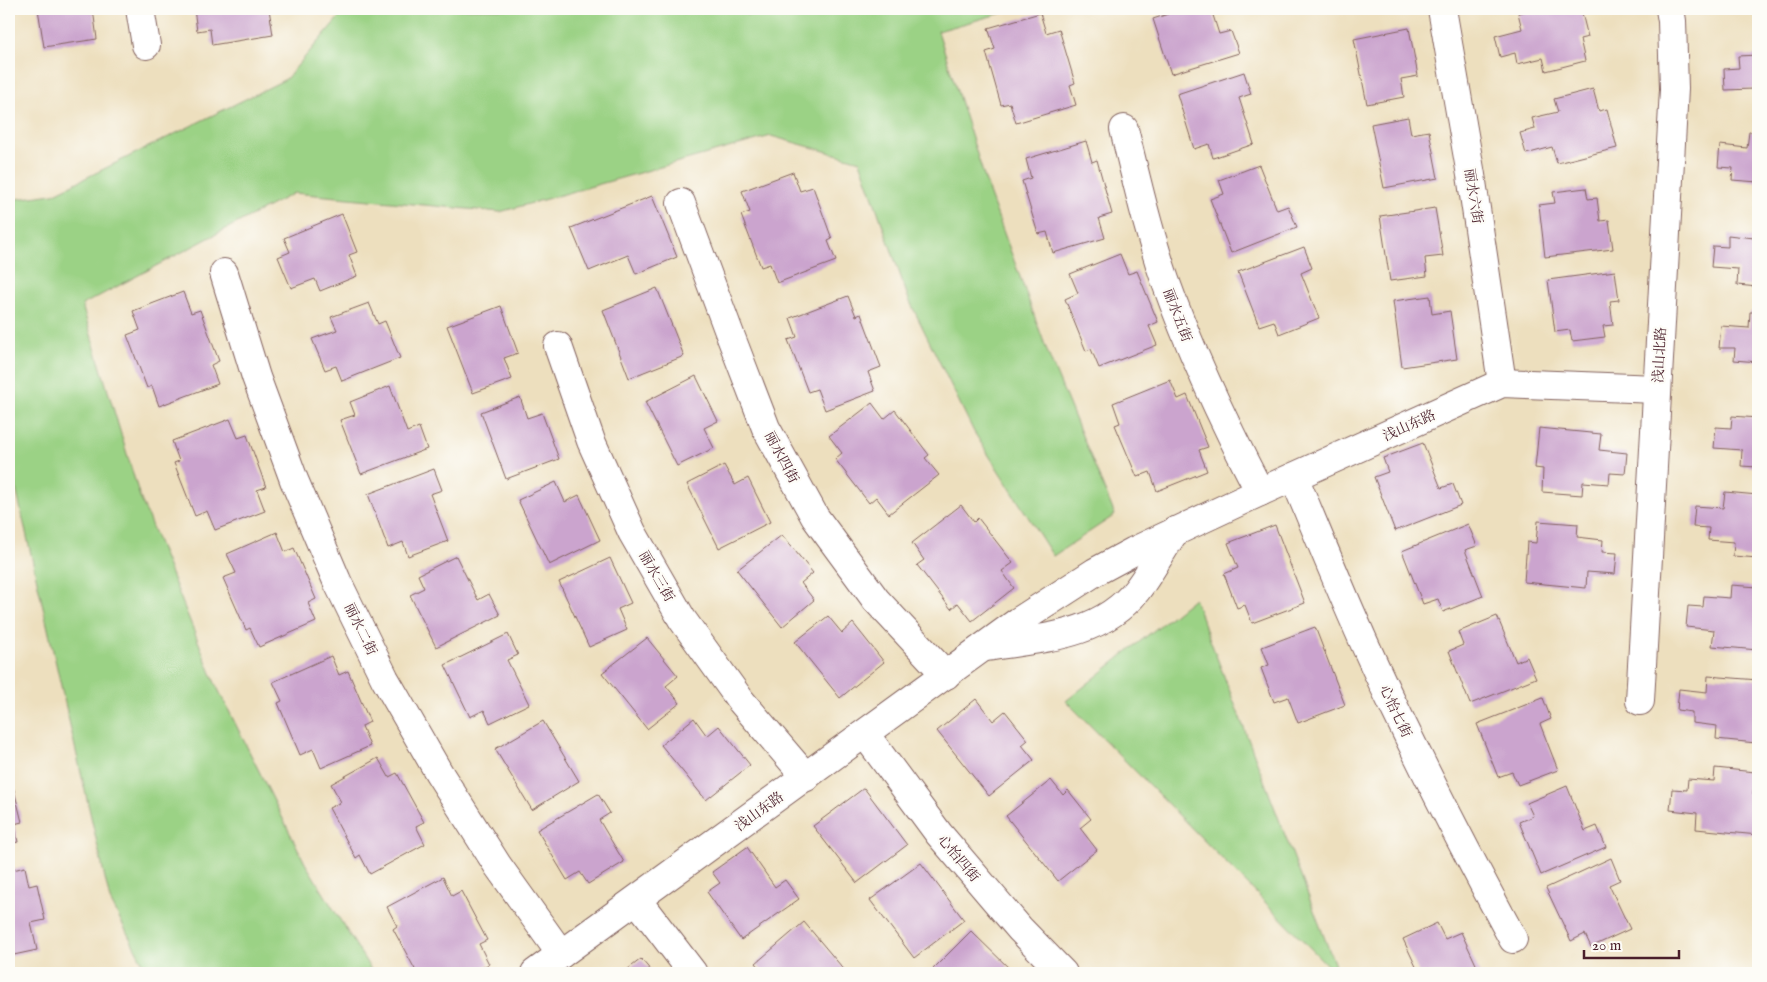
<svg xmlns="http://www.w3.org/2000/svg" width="1767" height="982" font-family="'IM FELL English','Noto Serif SC',serif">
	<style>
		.green { fill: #9bd285; stroke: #727858 }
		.building { fill: #cba4ce }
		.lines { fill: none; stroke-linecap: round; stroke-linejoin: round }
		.minor-casing { stroke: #83625e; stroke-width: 30 }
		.minor { stroke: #fff; stroke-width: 28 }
		.labels { text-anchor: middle; stroke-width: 4.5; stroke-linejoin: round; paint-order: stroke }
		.street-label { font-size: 14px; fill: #4a1f2b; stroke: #fdfcf7 }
	</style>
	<rect width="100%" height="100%" fill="#fdfcf7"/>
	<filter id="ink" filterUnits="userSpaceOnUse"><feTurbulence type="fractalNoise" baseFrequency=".02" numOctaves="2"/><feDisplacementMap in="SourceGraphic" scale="10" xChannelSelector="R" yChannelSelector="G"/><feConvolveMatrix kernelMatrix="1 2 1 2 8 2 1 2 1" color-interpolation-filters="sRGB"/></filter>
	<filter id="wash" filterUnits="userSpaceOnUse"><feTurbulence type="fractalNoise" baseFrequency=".0096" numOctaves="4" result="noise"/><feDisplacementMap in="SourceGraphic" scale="20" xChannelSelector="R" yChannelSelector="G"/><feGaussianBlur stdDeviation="1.12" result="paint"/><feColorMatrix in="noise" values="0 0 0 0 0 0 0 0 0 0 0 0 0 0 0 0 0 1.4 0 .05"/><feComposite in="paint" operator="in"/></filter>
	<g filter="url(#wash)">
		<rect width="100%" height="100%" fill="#eddfbe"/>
		<!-- green -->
		<g class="green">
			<polygon points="346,9 734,9 747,15 764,9 1016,9 938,31 990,195 1049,356 1115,515 1053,556 974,432 909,300 860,161 771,136 500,212 294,193 82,305 140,497 215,683 305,863 373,973 148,973 110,900 9,458 9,200 53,194 286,79"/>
			<polygon points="1194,598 1338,973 1335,973 1066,701"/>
		</g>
		<g id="blocks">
			<!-- building -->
			<g class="building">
				<polygon points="38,9 93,9 97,39 44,47"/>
				<polygon points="194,9 269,9 273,35 212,45 210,29 197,31"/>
				<polygon points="1167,9 1211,9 1219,34 1231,31 1239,53 1171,74 1153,19 1168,14"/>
				<polygon points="1536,9 1581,9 1588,37 1580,39 1585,61 1546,71 1543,58 1517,64 1515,53 1500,57 1495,36 1522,29 1518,13"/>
				<polygon points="1040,13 1046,33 1059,29 1075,83 1070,85 1076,105 1016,123 1010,103 1001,105 986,52 995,49 988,28"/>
				<polygon points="1409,28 1418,76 1401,79 1404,97 1367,104 1354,39"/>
				<polygon points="1758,55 1758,105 1754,105 1753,89 1725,90 1724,69 1739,68 1738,56"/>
				<polygon points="1244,72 1251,94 1239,98 1254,144 1213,158 1209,144 1194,149 1177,94"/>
				<polygon points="1593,89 1599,111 1607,109 1617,148 1557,163 1552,147 1526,154 1520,133 1535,129 1532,118 1558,112 1554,99"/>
				<polygon points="1408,117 1411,134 1429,131 1438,178 1384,188 1371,124"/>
				<polygon points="1749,132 1758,132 1758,182 1732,180 1733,168 1718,167 1720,145 1747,148"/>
				<polygon points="1086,141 1092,162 1097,160 1112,214 1099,218 1105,238 1053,253 1047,232 1038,234 1022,181 1031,178 1026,159"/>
				<polygon points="1259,165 1277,210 1288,206 1297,227 1231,253 1210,199 1224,194 1219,180"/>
				<polygon points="793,172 800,191 813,187 832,239 828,241 836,261 777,283 770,264 761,267 741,215 750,212 742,191"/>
				<polygon points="1586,188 1588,199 1597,198 1600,221 1609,220 1613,249 1545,257 1539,205 1555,203 1553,192"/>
				<polygon points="652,196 677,257 636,274 628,255 589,271 571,228"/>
				<polygon points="1435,208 1443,256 1425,258 1427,276 1390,281 1380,216"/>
				<polygon points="342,214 357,252 349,255 357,276 320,291 315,279 291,288 278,257 290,252 284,238"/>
				<polygon points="1755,224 1758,225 1758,287 1737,285 1738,269 1711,267 1713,246 1728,247 1728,235 1754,238"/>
				<polygon points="1304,247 1312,268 1301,273 1319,318 1279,334 1274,321 1259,326 1238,272"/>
				<polygon points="1120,254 1128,274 1137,271 1158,322 1149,326 1157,345 1099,368 1091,349 1086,351 1065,299 1078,293 1070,274"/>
				<polygon points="1615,271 1619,300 1610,301 1613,325 1603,326 1605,337 1572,341 1570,330 1555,332 1548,280"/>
				<polygon points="657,288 684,356 629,378 603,310"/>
				<polygon points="183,292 191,313 200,310 219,361 211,365 218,384 159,406 152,386 147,388 127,335 140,330 133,311"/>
				<polygon points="848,296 856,316 861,314 881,367 868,372 875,391 825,410 817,389 808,392 788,340 797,337 790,318"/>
				<polygon points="1430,296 1432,314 1450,311 1457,359 1402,367 1393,301"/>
				<polygon points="369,303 378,324 385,321 400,358 342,381 336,366 325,370 312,339 337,330 331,317"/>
				<polygon points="501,306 518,353 504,358 512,379 473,393 447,326"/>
				<polygon points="1750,312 1758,312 1758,362 1734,360 1735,348 1719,348 1721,326 1749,328"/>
				<polygon points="696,376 718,421 704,428 714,448 677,466 645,402"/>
				<polygon points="1170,380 1178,399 1187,395 1208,447 1199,450 1207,471 1157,491 1150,472 1137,477 1115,425 1120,423 1113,403"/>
				<polygon points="390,386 407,432 419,427 427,449 361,474 340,420 355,415 350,402"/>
				<polygon points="520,397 527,418 542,413 559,459 506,479 481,412"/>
				<polygon points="872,403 884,419 895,410 929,455 925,458 939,475 889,514 876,497 869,503 835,459 842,453 829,436"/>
				<polygon points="1732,416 1758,418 1758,467 1741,466 1742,450 1714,448 1716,427 1731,428"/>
				<polygon points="230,419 238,438 247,435 266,487 257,490 265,511 215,530 207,511 195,516 174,463 179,461 172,441"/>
				<polygon points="1539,428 1601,434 1599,450 1627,453 1625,474 1610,473 1609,484 1583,482 1582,495 1542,492 1543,469 1535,468"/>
				<polygon points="1423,443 1441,488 1453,484 1461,505 1395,531 1374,477 1388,472 1383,458"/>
				<polygon points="724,465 735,485 748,478 770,522 719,548 687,484"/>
				<polygon points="434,469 442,490 430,494 448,541 408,556 403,542 388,548 368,494"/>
				<polygon points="556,482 565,502 579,495 600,540 549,565 518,500"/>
				<polygon points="1725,492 1758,495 1758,558 1733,556 1734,542 1708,540 1709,528 1693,527 1695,506 1723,508"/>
				<polygon points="961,505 974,522 978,518 1013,563 1002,571 1014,588 972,621 958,603 951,609 917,565 924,560 912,543"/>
				<polygon points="1538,521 1578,524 1577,537 1603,540 1602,552 1617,553 1615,574 1587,572 1586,588 1524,582 1527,542 1536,543"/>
				<polygon points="1468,524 1477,546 1465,550 1483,596 1443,612 1438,599 1423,604 1402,551"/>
				<polygon points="1275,525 1305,603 1252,623 1245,605 1237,608 1224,574 1238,568 1228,543"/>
				<polygon points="277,532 285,552 294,548 316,599 308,603 316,622 259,647 250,628 246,630 223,578 236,573 227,554"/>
				<polygon points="782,535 813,573 801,583 814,600 782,627 737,570"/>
				<polygon points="456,556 478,600 489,594 500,615 436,647 410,595 424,588 418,575"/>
				<polygon points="610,558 631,603 618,609 627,630 589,647 559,582"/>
				<polygon points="1731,585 1758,587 1758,650 1712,646 1714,630 1686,627 1688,606 1703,607 1704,596 1730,598"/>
				<polygon points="828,616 842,633 853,623 884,662 840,698 795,642"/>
				<polygon points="1497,616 1516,662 1527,657 1536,678 1470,704 1449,651 1463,645 1458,632"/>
				<polygon points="1315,627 1345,705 1298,723 1288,697 1274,702 1261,668 1269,665 1262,647"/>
				<polygon points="508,634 518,655 507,660 529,704 490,723 484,710 470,717 445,665"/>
				<polygon points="647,638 678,676 666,686 680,703 647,729 602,673"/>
				<polygon points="331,656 339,675 348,671 370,722 362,726 370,746 321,768 313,749 300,755 278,703 282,701 273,682"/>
				<polygon points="1708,676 1758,680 1758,720 1756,743 1716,739 1717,726 1692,723 1692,712 1677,710 1679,689 1707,692"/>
				<polygon points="1543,698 1551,719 1540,724 1558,770 1518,785 1512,772 1498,777 1477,724"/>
				<polygon points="976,699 993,721 1005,711 1028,740 1022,745 1034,760 989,796 937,731"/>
				<polygon points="694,718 707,736 719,726 750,765 706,800 661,745"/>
				<polygon points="543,721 579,781 532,810 495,749"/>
				<polygon points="378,758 389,777 397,773 424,822 416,826 425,844 370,874 360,855 356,858 329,808 341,802 331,784"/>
				<polygon points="1715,768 1755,772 1753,794 1758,795 1758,835 1696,829 1697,813 1670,810 1672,789 1687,790 1688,779 1714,781"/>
				<polygon points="1051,780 1063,795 1068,790 1091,819 1080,828 1097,850 1058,881 1006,816"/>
				<polygon points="13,786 22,822 14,824 18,842 9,844 9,787"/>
				<polygon points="1567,786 1585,831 1597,826 1606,847 1541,875 1519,822 1533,816 1527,803"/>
				<polygon points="864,788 907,845 857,883 813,826"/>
				<polygon points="598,794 610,813 599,820 624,862 588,884 580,872 567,880 537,830"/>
				<polygon points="747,847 775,887 785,880 799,899 741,940 707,892 720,883 712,872"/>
				<polygon points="1611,858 1620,880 1609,885 1630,929 1591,947 1585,934 1571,941 1546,888"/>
				<polygon points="921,863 964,920 914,958 870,900"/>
				<polygon points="25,867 29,886 37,884 45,920 31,923 37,950 9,956 9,871"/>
				<polygon points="443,877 452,896 461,891 487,940 479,944 489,964 472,973 433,973 432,971 428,973 417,973 393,929 397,926 387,907"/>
				<polygon points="804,922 847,973 764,973 756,963"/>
				<polygon points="1437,923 1445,939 1461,932 1480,973 1419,973 1403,939"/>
				<polygon points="971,931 1014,973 929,973"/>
				<polygon points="641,959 653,973 623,973"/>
			</g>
		</g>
	</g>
	<g filter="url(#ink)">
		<use href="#blocks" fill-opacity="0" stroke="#83625e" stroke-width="1"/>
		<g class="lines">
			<defs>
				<g id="minor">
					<polyline points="140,9 146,45"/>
					<polyline points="1442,9 1471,175 1502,383"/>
					<path d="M1124 129C1136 179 1148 230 1165 280 1191 353 1224 423 1260 492"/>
					<polyline points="681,203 729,332 766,428 815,517 876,600 946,675"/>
					<polyline points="224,273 256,377 294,480 337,581 385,679 439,773 498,866 561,954"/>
					<polyline points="558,346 591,441 632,532 682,619 741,701 806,777"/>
					<path d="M1294 477C1327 556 1359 636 1397 713 1434 790 1473 865 1513 939"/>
					<path d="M986 647C1041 638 1100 637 1137 590 1151 572 1162 550 1175 531"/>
					<polyline points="1640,701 1674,89 1672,21 1670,9"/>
					<polyline points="865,734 939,834 1020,929 1063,973"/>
					<polyline points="637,900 693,973"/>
					<polyline points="535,973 1019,621 1095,572 1134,551 1260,492 1502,383 1657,389"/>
				</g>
			</defs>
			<!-- minor casing -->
			<use href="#minor" class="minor-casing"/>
			<!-- minor -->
			<use href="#minor" class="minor"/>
		</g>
	</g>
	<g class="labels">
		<!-- street labels -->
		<g class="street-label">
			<text transform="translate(1474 196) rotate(81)" y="5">丽水六街</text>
			<text transform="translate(1178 315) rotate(69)" y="5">丽水五街</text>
			<text transform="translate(1659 355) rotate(-87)" y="5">浅山北路</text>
			<text transform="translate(1409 425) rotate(-24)" y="5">浅山东路</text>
			<text transform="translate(782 457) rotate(62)" y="5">丽水四街</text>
			<text transform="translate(657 576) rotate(60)" y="5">丽水三街</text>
			<text transform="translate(361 629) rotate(64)" y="5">丽水二街</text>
			<text transform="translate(1396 711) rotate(65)" y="5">心怡七街</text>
			<text transform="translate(759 811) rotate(-36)" y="5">浅山东路</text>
			<text transform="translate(959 858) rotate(50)" y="5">心怡四街</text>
		</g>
	</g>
	<!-- margin -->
	<rect width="1767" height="982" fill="none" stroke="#fdfcf7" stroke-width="30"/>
	<!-- scale -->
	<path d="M1584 950v8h95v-8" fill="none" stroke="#4a1f2b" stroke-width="2.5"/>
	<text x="1592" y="950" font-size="15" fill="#4a1f2b" stroke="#fdfcf7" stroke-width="4" paint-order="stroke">20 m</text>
</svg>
